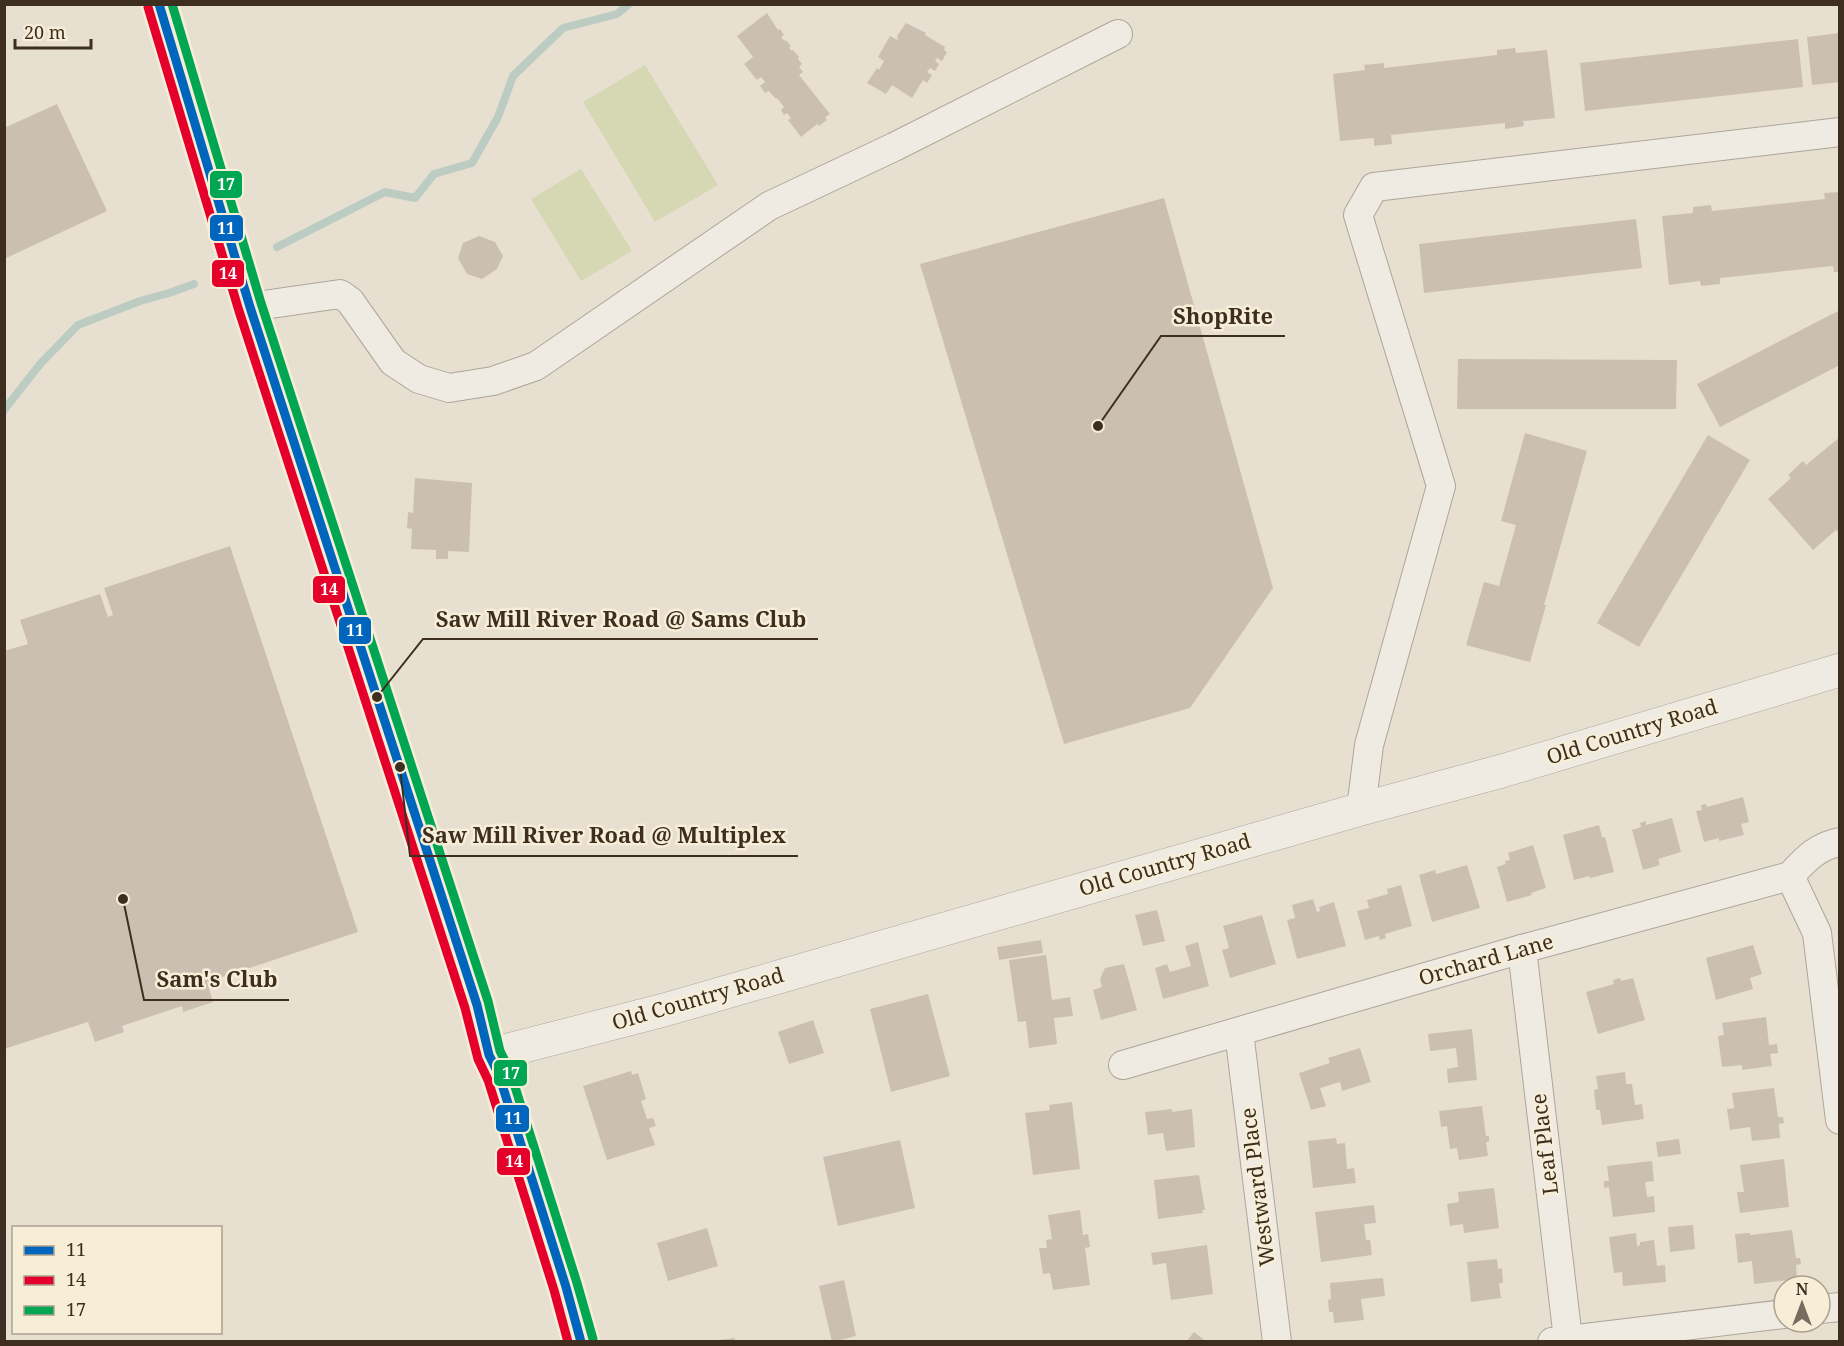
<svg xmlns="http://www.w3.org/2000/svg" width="1844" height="1346" font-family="'Noto Serif',serif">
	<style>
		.green { fill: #d6d7b3 }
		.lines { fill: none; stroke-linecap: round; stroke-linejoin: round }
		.stream { stroke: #bcccc2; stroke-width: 8 }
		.building { fill: #cbbfb2 }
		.minor-casing { stroke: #ada599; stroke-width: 30 }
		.tertiary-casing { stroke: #ada599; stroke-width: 34 }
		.primary-casing { stroke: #928b80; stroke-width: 34 }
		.minor { stroke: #efebe3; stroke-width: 28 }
		.tertiary { stroke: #efebe3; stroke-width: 33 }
		.primary { stroke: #e6e1d4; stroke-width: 33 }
		.bus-1-casing { stroke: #f7eed8; stroke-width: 14 }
		.bus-2-casing { stroke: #f7eed8; stroke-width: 14 }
		.bus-3-casing { stroke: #f7eed8; stroke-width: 14 }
		.bus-1 { stroke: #0065bd; stroke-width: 9 }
		.bus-2 { stroke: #e4002b; stroke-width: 9 }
		.bus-3 { stroke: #00a651; stroke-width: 9 }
		.labels { text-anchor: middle; stroke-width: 5; stroke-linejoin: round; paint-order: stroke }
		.street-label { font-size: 21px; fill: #3d2e20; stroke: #f7eed8 }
		.leader { fill: none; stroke: #3d2e20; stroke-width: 2 }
		.callout-dot { fill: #3d2e20; stroke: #f7eed8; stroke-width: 2 }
		.callout-label { font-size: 22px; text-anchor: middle; font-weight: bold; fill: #3d2e20; stroke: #f7eed8; stroke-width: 5; stroke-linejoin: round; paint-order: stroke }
		.line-badge { stroke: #f7eed8; stroke-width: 2 }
		.badge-label { font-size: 16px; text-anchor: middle; font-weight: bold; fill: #fff }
	</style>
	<rect width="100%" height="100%" fill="#e7e0d1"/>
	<!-- green -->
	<g class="green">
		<polygon points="645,65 718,185 655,222 583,102"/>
		<polygon points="581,169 632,251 581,281 531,199"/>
	</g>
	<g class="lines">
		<!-- stream -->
		<g class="stream">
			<polyline points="277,247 385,192 415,198 434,174 472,163 498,117 513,76 563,28 617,14 629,4"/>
			<polyline points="4,410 41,363 78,325 140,301 169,293 194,284"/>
		</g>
	</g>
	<!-- building -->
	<g class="building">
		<polygon points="767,13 778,30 780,29 784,35 781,37 784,41 786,40 791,46 789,48 792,51 793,50 799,57 798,59 802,64 799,67 803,72 799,75 830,114 825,117 827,120 819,126 817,124 801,137 788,120 791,118 787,113 784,115 781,110 784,107 777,98 776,99 769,91 765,93 760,86 765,82 761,77 757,80 744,64 753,57 737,36"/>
		<polygon points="906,23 926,33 925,35 945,47 944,50 947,52 942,61 937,58 935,61 939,64 935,71 930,68 927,72 932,75 927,83 923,80 912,98 892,85 886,94 867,83 877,68 879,70 884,61 878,57 890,36 898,40 897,36"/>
		<polygon points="1840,33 1840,82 1812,85 1807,37"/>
		<polygon points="1798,39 1803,87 1585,111 1580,63"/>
		<polygon points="1515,48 1516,53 1547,50 1555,118 1523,121 1524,126 1505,129 1505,123 1391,135 1392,144 1374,146 1374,138 1340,141 1333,74 1365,70 1364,65 1384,63 1384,68 1497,55 1497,50"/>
		<polygon points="57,104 107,211 4,259 4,128"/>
		<polygon points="1840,192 1840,272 1834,272 1833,266 1720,278 1720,284 1701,286 1700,281 1669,285 1662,216 1693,213 1693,207 1711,205 1712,211 1825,199 1824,193"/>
		<polygon points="1164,198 1273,588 1190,708 1064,744 920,264"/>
		<polygon points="1636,219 1642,268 1424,293 1419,244"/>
		<polygon points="479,236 495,242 503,256 497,269 482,279 467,274 458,258 463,243"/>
		<polygon points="1840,310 1840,365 1720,427 1697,384"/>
		<polygon points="1458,359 1677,360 1676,409 1457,409"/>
		<polygon points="1525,433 1587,451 1544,605 1546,605 1530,662 1466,645 1484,582 1499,586 1516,525 1501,521"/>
		<polygon points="1708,435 1750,460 1639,647 1597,623"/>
		<polygon points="1840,437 1840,534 1836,530 1813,550 1768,499 1791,478 1788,475 1803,461 1806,465"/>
		<polygon points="415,478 472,483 469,552 448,551 448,559 436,559 436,550 411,549 412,529 407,528 408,512 413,513"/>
		<polygon points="230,546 358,932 207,982 213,1002 183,1012 182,1006 122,1026 124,1032 95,1042 88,1022 4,1049 4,651 28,644 20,620 100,594 108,617 113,615 104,588"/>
		<polygon points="1743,797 1749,822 1741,824 1744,835 1719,841 1719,838 1704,842 1696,811 1702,810 1701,805 1706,804 1707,807"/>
		<polygon points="1672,818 1681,852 1658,859 1660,865 1643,870 1632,830 1641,827 1640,823 1646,821 1646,825"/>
		<polygon points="1599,825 1602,837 1605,837 1614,872 1590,878 1589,876 1574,880 1563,835"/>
		<polygon points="1533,845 1546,888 1531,893 1532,895 1507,902 1497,867 1506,864 1505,861 1510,860 1508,853"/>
		<polygon points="1467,865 1480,908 1432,922 1419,875 1435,870 1436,874"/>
		<polygon points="1401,885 1412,926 1385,934 1386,938 1380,940 1379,936 1365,940 1357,911 1369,908 1367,900 1388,894 1387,889"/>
		<polygon points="1313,899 1317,912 1320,911 1319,907 1334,902 1346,946 1297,959 1287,920 1295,918 1292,905"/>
		<polygon points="1157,910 1165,941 1143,946 1135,915"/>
		<polygon points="1262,915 1276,964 1230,978 1222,950 1229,948 1223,926"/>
		<polygon points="1041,940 1043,953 999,960 997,947"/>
		<polygon points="1198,942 1209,986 1163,999 1155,968 1167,964 1170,972 1191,966 1185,946"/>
		<polygon points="1753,945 1762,974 1750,978 1753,989 1716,1000 1706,958"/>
		<polygon points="1046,955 1052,1000 1070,997 1073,1016 1054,1018 1057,1044 1029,1048 1026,1021 1018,1022 1009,960"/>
		<polygon points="1124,964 1137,1010 1101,1020 1093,990 1102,987 1100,979 1105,968"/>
		<polygon points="1620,978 1621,981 1633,978 1645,1020 1598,1034 1586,992 1614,984 1613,980"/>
		<polygon points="928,994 950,1076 891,1092 870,1009"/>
		<polygon points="1766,1017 1769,1045 1777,1044 1778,1053 1770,1054 1772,1066 1742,1070 1742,1065 1722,1067 1718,1036 1724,1035 1722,1023"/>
		<polygon points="813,1020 824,1053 789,1064 778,1032"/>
		<polygon points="1472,1029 1477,1080 1448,1083 1447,1069 1458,1067 1456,1048 1430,1051 1428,1034"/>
		<polygon points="1360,1048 1371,1082 1342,1091 1340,1082 1320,1088 1326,1106 1311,1110 1299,1073 1330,1063 1328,1058"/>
		<polygon points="631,1071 632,1075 638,1073 646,1099 641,1101 647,1119 653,1118 656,1126 649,1128 655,1145 607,1160 583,1086"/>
		<polygon points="1625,1072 1626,1084 1632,1084 1635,1105 1642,1104 1644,1119 1602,1125 1600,1110 1596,1110 1594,1090 1598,1089 1596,1076"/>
		<polygon points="1774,1088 1778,1117 1783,1117 1784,1123 1779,1124 1780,1138 1752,1141 1750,1127 1730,1130 1727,1109 1734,1108 1732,1093"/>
		<polygon points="1072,1102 1080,1169 1033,1175 1025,1113 1050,1110 1049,1105"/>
		<polygon points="1482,1106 1486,1136 1489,1136 1489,1142 1486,1142 1488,1156 1459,1160 1457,1148 1450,1149 1447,1126 1441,1127 1439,1111"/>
		<polygon points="1172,1109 1172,1112 1192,1109 1195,1147 1166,1151 1163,1133 1148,1135 1145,1112"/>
		<polygon points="1336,1138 1337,1144 1345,1143 1347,1169 1354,1168 1356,1183 1313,1188 1308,1141"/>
		<polygon points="1679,1139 1681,1154 1658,1157 1656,1142"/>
		<polygon points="900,1140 915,1208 838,1226 823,1157"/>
		<polygon points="1784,1159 1789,1207 1740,1213 1737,1192 1744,1192 1740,1165"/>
		<polygon points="1652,1161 1654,1181 1645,1182 1647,1197 1654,1196 1655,1212 1613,1217 1609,1187 1604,1188 1604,1181 1609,1181 1607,1166"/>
		<polygon points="1199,1175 1205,1210 1202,1210 1203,1213 1158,1219 1154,1180"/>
		<polygon points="1494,1188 1499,1228 1464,1233 1463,1224 1450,1226 1447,1204 1459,1202 1458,1192"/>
		<polygon points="1374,1205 1376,1223 1364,1224 1366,1240 1370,1240 1372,1255 1321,1262 1315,1212"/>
		<polygon points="1080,1210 1083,1235 1088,1234 1090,1247 1085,1248 1090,1285 1053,1290 1050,1273 1043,1274 1039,1248 1047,1248 1046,1240 1052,1239 1048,1215"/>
		<polygon points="1693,1225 1695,1249 1670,1252 1668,1227"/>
		<polygon points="707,1228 718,1266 668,1281 657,1243"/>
		<polygon points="1792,1230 1796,1258 1800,1258 1801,1264 1796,1265 1797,1279 1754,1284 1752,1261 1738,1263 1735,1234 1750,1233 1750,1235"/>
		<polygon points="1636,1233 1637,1246 1640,1245 1640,1242 1654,1240 1657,1266 1665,1265 1666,1282 1623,1286 1622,1272 1614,1273 1609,1237"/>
		<polygon points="1207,1245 1213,1294 1171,1300 1166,1263 1153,1265 1151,1253"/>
		<polygon points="1497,1259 1498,1269 1502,1268 1503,1283 1499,1283 1501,1298 1471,1302 1467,1262"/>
		<polygon points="1383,1278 1385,1296 1361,1299 1364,1320 1334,1323 1333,1312 1329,1312 1328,1300 1331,1299 1330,1283"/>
		<polygon points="844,1280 856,1336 832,1342 819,1286"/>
		<polygon points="1194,1332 1207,1342 1186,1342"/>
		<polygon points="735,1338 735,1342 718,1342 718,1340"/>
	</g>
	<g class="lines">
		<defs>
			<g id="minor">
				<polyline points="250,307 340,294 350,301 393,362 419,379 449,388 493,381 536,366 769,206 894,147 1118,34"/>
				<polyline points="1361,809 1369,745 1441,486 1358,215 1374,187 1840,132"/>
				<polyline points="1790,876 1817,933 1840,1120"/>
				<polyline points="1522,949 1568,1339"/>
				<polyline points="1239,1032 1277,1342"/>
				<path d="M1123 1065 1522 949 1790 876C1805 860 1817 846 1840 842"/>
				<polyline points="1820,1309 1840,1307"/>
				<polyline points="1552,1342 1784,1314"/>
			</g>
			<polyline id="tertiary" points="489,1055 664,1010 1361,809 1502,771 1840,670"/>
			<polyline id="primary" points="159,4 250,307 477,1005 489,1055 499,1075 566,1287 581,1342"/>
		</defs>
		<!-- minor casing -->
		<use href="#minor" class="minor-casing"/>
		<!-- tertiary casing -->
		<use href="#tertiary" class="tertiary-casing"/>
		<!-- primary casing -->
		<use href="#primary" class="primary-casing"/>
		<!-- minor -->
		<use href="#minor" class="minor"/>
		<!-- tertiary -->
		<use href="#tertiary" class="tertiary"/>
		<!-- primary -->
		<use href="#primary" class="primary"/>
		<defs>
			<polyline id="bus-1" points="159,4 250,307 477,1005 489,1055 499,1075 566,1287 581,1342"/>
			<polyline id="bus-2" points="148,7 239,311 465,1008 478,1059 488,1080 554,1290 568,1342"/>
			<polyline id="bus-3" points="172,4 261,303 488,1001 500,1051 510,1071 577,1283 593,1339"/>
		</defs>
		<!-- bus-1 casing -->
		<use href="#bus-1" class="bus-1-casing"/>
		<!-- bus-2 casing -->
		<use href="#bus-2" class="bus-2-casing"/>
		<!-- bus-3 casing -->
		<use href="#bus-3" class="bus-3-casing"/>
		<!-- bus-1 -->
		<use href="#bus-1" class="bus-1"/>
		<!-- bus-2 -->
		<use href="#bus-2" class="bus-2"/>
		<!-- bus-3 -->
		<use href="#bus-3" class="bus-3"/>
	</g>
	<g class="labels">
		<!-- street labels -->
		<g class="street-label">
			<text transform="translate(1632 732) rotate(-17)" y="7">Old Country Road</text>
			<text transform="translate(1165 865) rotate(-16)" y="7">Old Country Road</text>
			<text transform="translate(1486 960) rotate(-16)" y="7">Orchard Lane</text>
			<text transform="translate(698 999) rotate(-16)" y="7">Old Country Road</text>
			<text transform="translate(1545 1144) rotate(-97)" y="7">Leaf Place</text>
			<text transform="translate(1258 1187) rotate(-97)" y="7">Westward Place</text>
		</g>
	</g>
	<!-- callouts -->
	<path class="leader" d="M1098 426L1161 336H1285M377 697L423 639H818M400 767L410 856H798M123 899L144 1000H289"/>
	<g class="callout-dot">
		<circle cx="1098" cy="426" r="6"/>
		<circle cx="377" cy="697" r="6"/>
		<circle cx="400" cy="767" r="6"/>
		<circle cx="123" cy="899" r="6"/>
	</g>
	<g class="callout-label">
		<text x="1223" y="324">ShopRite</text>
		<text x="621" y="627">Saw Mill River Road @ Sams Club</text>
		<text x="604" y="843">Saw Mill River Road @ Multiplex</text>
		<text x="217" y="987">Sam's Club</text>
	</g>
	<g class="line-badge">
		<rect x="209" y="170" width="34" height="29" rx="6" fill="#00a651"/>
		<rect x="209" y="214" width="35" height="28" rx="6" fill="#0065bd"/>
		<rect x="211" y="259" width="34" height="29" rx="6" fill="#e4002b"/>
		<rect x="312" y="575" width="34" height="29" rx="6" fill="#e4002b"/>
		<rect x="338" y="616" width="34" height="29" rx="6" fill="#0065bd"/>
		<rect x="493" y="1059" width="35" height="28" rx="6" fill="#00a651"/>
		<rect x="495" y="1104" width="35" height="29" rx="6" fill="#0065bd"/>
		<rect x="496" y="1147" width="35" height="29" rx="6" fill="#e4002b"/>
	</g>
	<g class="badge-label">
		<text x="226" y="190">17</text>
		<text x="226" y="234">11</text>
		<text x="228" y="279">14</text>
		<text x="329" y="595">14</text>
		<text x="355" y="636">11</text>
		<text x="511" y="1079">17</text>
		<text x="513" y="1124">11</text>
		<text x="514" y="1167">14</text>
	</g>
	<!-- border -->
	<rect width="1844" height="1346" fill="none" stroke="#3d2e20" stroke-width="12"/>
	<!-- legend -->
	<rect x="12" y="1226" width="210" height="108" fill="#f7eed8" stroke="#ada18e" stroke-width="1.5"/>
	<rect x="24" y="1246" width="30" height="9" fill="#0065bd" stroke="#ada18e" stroke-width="1.5"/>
	<text x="66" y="1256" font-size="18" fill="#3d2e20">11</text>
	<rect x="24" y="1276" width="30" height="9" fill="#e4002b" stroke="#ada18e" stroke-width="1.5"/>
	<text x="66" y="1286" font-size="18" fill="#3d2e20">14</text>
	<rect x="24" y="1306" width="30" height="9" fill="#00a651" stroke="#ada18e" stroke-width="1.5"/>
	<text x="66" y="1316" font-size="18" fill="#3d2e20">17</text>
	<!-- north arrow -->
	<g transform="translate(1802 1304)"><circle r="28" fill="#f7eed8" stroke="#ada18e" stroke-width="1.5"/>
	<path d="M0-4.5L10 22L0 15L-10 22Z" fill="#786c5e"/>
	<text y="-9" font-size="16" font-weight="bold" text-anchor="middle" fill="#3d2e20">N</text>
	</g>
	<!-- scale -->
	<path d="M15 39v9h76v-9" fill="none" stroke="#3d2e20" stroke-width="3"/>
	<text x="24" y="39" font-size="18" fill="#3d2e20" stroke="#f7eed8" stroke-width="4.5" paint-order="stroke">20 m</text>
</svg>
